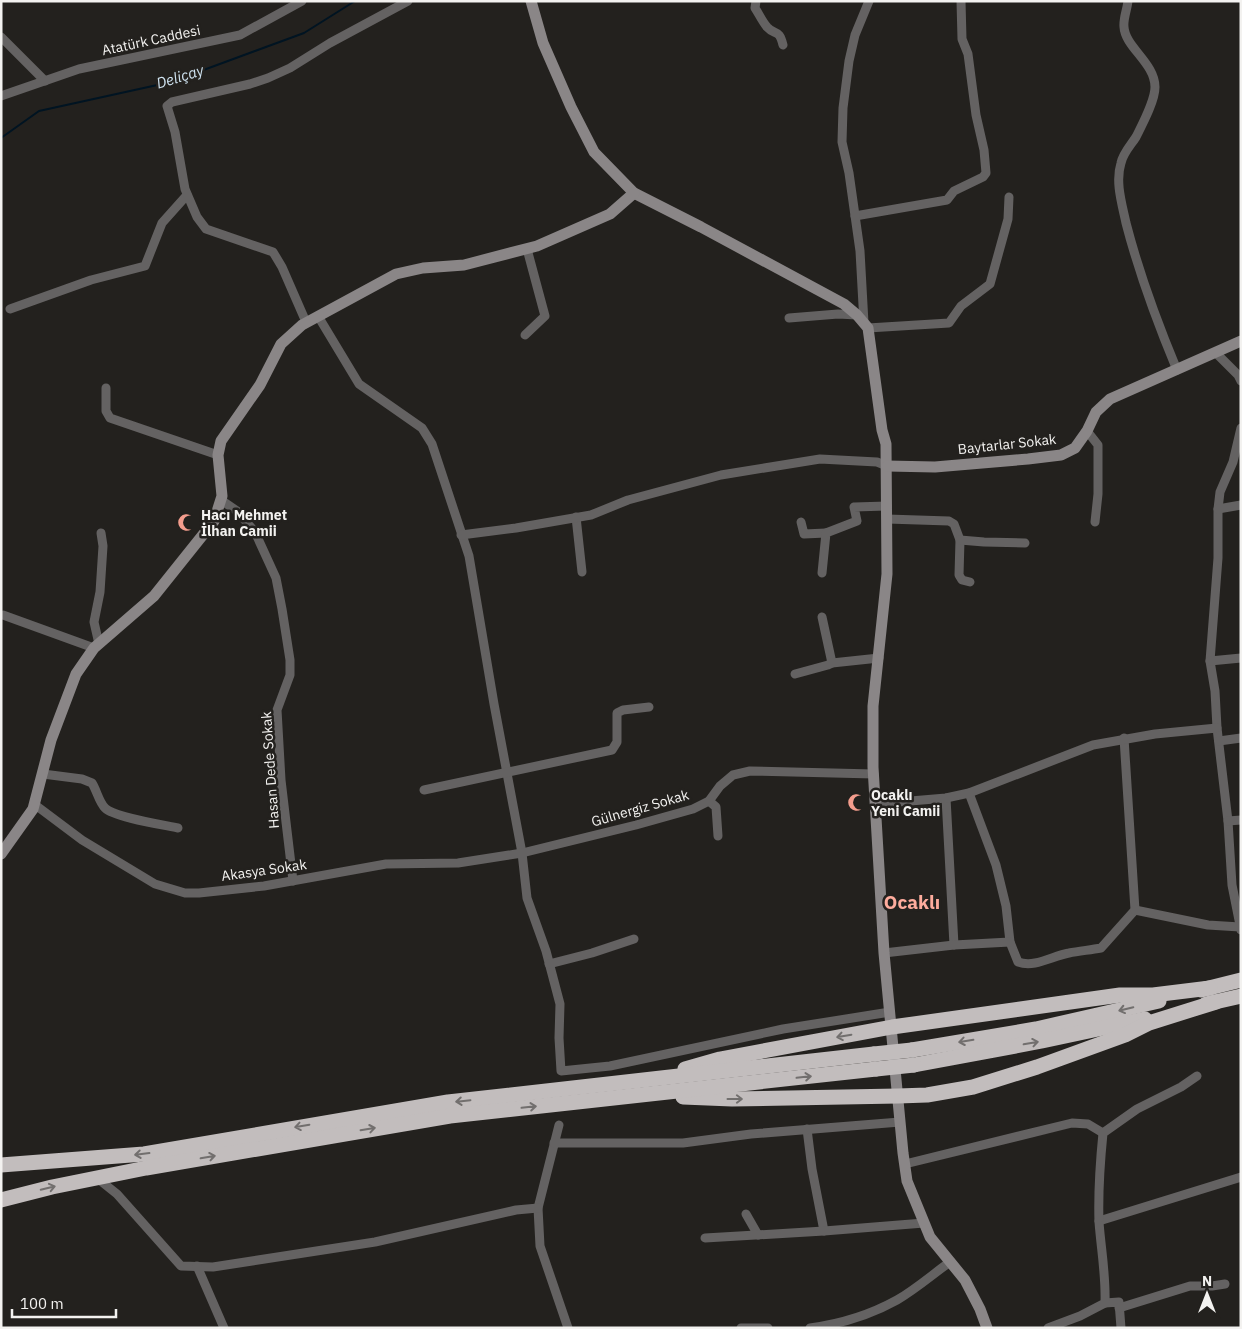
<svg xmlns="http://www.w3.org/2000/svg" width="1242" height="1329" font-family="'IBM Plex Sans',sans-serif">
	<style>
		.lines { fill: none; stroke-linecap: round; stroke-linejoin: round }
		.stream { stroke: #001422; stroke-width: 2 }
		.street { stroke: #646262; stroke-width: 9 }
		.secondary { stroke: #8a8687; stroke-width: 11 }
		.highway { stroke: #c2bdbd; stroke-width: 15 }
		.highway-bridge { stroke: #c2bdbd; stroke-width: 15 }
		.oneway { stroke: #726f6e }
		.labels { text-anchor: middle; stroke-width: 5; stroke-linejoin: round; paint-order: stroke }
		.street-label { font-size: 14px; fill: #f3f2f0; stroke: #23211e }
		.poi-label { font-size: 14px; font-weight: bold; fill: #f3f2f0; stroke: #23211e; text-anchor: start }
		.water-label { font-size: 15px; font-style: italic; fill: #d0e4f1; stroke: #23211e }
		.district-label { font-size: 19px; font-weight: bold; fill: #feac9d; stroke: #23211e }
	</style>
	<rect width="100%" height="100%" fill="#23211e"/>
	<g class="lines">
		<!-- stream -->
		<polyline class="stream" points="1,138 39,111 171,82 304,33 355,1"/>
		<!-- street -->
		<g class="street">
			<path d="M756 1 755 8C759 14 762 21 767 27 775 36 779 28 783 45"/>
			<path d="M1128 1C1127 10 1123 19 1124 27 1125 47 1155 63 1155 87 1155 101 1142 125 1136 137 1131 145 1123 153 1121 163 1115 182 1122 204 1126 223 1139 273 1157 322 1177 370"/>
			<polyline points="1,37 45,81"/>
			<polyline points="1,96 79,69 240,35 302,1"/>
			<polyline points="855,216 947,200 954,191 983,177 986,173 984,150 976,115 968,54 962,39 961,1"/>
			<polyline points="10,309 91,280 145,266 162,223 187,195"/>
			<polyline points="318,316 359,384 422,428 432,444 469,556 494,704 522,853 527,898 546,951 560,1004 559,1038 561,1071 610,1066 783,1029 890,1012"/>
			<polyline points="789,318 838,314 857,315"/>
			<polyline points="306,322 282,267 273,252 206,229 197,217 185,189 175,132 167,106 172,102 250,84 268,78 290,68 330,43 408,1"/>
			<polyline points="864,323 860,251 849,173 842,142 843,108 849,61 855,35 869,1"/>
			<polyline points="868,328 949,323 961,306 990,284 1008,219 1009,197"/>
			<polyline points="525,335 545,316 527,249"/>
			<polyline points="1216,353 1238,375 1241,381"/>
			<polyline points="106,388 106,411 110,418 218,455"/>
			<polyline points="1241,428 1233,462 1220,492 1218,509 1218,558 1210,661 1215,691 1217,728 1228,821 1232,885 1241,930"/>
			<polyline points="1087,431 1098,445 1098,494 1095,522"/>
			<polyline points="221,500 237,511 255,532 276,578 282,609 290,660 290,675 277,710 281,780 293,881"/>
			<polyline points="1218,509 1241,505"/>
			<polyline points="576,517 582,572"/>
			<polyline points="887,519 949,521 954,524 960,540 959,575 962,580 970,582"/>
			<polyline points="801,522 804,534 826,533"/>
			<polyline points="461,535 516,528 591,515 628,500 721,475 820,459 877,462 887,466"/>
			<polyline points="960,540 984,542 1025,543"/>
			<polyline points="822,573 826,533 857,521 854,507 887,506"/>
			<polyline points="3,615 94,648"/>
			<polyline points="822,617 832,663"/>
			<polyline points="99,644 94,622 100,592 103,546 101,533"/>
			<polyline points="1210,661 1241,658"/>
			<polyline points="795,674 828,665 832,663 879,658"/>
			<polyline points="1219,741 1241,738"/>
			<path d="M43 774 82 779 92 783C97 791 99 802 105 808 113 817 164 825 178 828"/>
			<polyline points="424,790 612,750 617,742 617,713 623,710 649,707"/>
			<path d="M969 793 996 865 1006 906 1010 942 1018 962C1035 968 1052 956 1069 953 1079 951 1090 950 1101 948L1135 910 1124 738"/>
			<polyline points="946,798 954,945"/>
			<polyline points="709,801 716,807 718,836"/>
			<polyline points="34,804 82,840 155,884 185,893 199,893 264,886 386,864 458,863 522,853 636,825 693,809 709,801 720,786 733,775 750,771 874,774"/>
			<polyline points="875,804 946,798 969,793 1093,745 1155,734 1217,728"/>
			<polyline points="1228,821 1241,820"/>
			<polyline points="1135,910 1208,925 1240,927"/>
			<polyline points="884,953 954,945 1010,942"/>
			<polyline points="549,964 592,953 634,939"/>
			<polyline points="559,1125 538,1208 540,1246 568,1328"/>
			<polyline points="807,1129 812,1169 824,1231"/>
			<polyline points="554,1143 683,1143 751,1134 900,1122"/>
			<polyline points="905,1164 1072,1123 1088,1124 1103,1133"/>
			<polyline points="97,1178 117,1194 181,1266 213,1267 375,1242 516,1210 538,1208"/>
			<polyline points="746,1214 758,1235"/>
			<polyline points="1099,1221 1241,1177"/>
			<polyline points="705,1238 824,1231 924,1223"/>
			<polyline points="197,1266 224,1328"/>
			<polyline points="1105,1303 1119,1302 1121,1328"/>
			<polyline points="1119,1308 1190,1286 1212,1286 1225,1284"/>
			<polyline points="741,1328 768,1328"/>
			<path d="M810 1328C840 1324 870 1315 897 1300 916 1289 933 1274 950 1262"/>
			<path d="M1048 1328 1080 1316 1105 1303C1106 1275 1101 1249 1099 1222 1098 1192 1100 1163 1103 1133L1137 1109 1181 1087 1197 1076"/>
		</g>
		<!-- secondary -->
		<g class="secondary">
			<polyline points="531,1 543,43 571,107 594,152 634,193 701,227 844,304 857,315 868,328 882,430 886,444 887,574 873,706 873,767 884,953 903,1153 907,1181 930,1237 965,1280 980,1309 987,1328"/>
			<polyline points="887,466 935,467 1028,459 1061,455 1075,448 1087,431 1096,412 1110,399 1241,341"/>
			<polyline points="1,854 33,809 51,740 76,674 94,648 154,596 214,521 222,496 218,455 221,441 260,385 281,344 302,325 396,274 423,268 464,265 537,246 610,214 634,193"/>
		</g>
		<!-- highway -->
		<g class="highway">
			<polyline points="1201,990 1241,980"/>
			<polyline points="1206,1004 1241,996"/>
			<polyline points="912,1050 1036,1029 1159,1001"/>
			<polyline points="914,1065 1042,1041 1145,1019"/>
			<polyline points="685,1069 720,1059 892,1027 1120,995 1153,995 1210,988"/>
			<polyline points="683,1097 732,1099 898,1096 927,1095 973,1087 1037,1067 1125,1035 1149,1023 1216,1002"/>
			<polyline points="1,1165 144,1154 448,1102 874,1054"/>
			<polyline points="1,1200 52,1187 146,1168 450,1116 876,1069"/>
		</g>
		<!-- highway-bridge -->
		<g class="highway-bridge">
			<polyline points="874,1054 912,1050"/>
			<polyline points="876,1069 914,1065"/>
		</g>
	</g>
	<!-- one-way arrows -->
	<defs><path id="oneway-shaft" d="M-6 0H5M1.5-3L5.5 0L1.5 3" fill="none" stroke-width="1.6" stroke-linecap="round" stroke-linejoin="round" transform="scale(1.25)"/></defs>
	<g class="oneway">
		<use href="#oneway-shaft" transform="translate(1126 1009) rotate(167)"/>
		<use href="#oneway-shaft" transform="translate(844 1036) rotate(170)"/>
		<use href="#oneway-shaft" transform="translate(966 1041) rotate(171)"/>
		<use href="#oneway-shaft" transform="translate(1031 1043) rotate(-10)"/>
		<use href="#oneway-shaft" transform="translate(804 1077) rotate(-6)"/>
		<use href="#oneway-shaft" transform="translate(735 1099)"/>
		<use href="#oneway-shaft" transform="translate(463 1101) rotate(174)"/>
		<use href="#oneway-shaft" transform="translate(529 1107) rotate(-6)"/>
		<use href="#oneway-shaft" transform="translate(302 1126) rotate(170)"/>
		<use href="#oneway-shaft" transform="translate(368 1129) rotate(-9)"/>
		<use href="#oneway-shaft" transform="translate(142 1154) rotate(173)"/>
		<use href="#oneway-shaft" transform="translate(208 1157) rotate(-10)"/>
		<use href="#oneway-shaft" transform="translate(48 1188) rotate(-14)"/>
	</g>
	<!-- icons -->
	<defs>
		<symbol id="mosque-bare" viewBox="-9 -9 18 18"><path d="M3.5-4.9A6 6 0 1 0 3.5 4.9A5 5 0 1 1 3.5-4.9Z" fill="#f49d8d" stroke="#23211e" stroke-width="2.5" paint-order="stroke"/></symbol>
	</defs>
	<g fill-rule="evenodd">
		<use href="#mosque-bare" x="174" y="510" width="25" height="25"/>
		<use href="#mosque-bare" x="844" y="790" width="25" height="25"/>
	</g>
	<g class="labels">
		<!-- street labels -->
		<g class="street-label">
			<text transform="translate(151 40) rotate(-12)" y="5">Atatürk Caddesi</text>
			<text transform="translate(1007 444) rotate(-6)" y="5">Baytarlar Sokak</text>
			<text transform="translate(270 770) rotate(-94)" y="5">Hasan Dede Sokak</text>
			<text transform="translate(640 808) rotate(-16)" y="5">Gülnergiz Sokak</text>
			<text transform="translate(264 870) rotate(-8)" y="5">Akasya Sokak</text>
		</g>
		<!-- poi labels -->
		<g class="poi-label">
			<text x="201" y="520">Hacı Mehmet<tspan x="201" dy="16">İlhan Camii</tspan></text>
			<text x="871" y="800">Ocaklı<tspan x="871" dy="16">Yeni Camii</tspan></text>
		</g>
		<!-- water labels -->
		<g class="water-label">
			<text transform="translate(180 77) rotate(-17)" y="5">Deliçay</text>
		</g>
		<!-- district labels -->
		<g class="district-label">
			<text x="912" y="909">Ocaklı</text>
		</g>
	</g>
	<!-- border -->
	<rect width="1242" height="1329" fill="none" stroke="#f3f2f0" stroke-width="5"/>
	<!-- north arrow -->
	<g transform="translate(1207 1294)" stroke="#23211e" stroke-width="4" paint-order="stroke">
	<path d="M0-4L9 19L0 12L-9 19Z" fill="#f3f2f0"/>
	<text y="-8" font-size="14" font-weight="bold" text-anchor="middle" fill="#f3f2f0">N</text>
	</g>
	<!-- scale -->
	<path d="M12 1309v8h104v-8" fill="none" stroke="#f3f2f0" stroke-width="2.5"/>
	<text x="20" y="1309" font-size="15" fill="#f3f2f0" stroke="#23211e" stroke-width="4" paint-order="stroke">100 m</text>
</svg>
